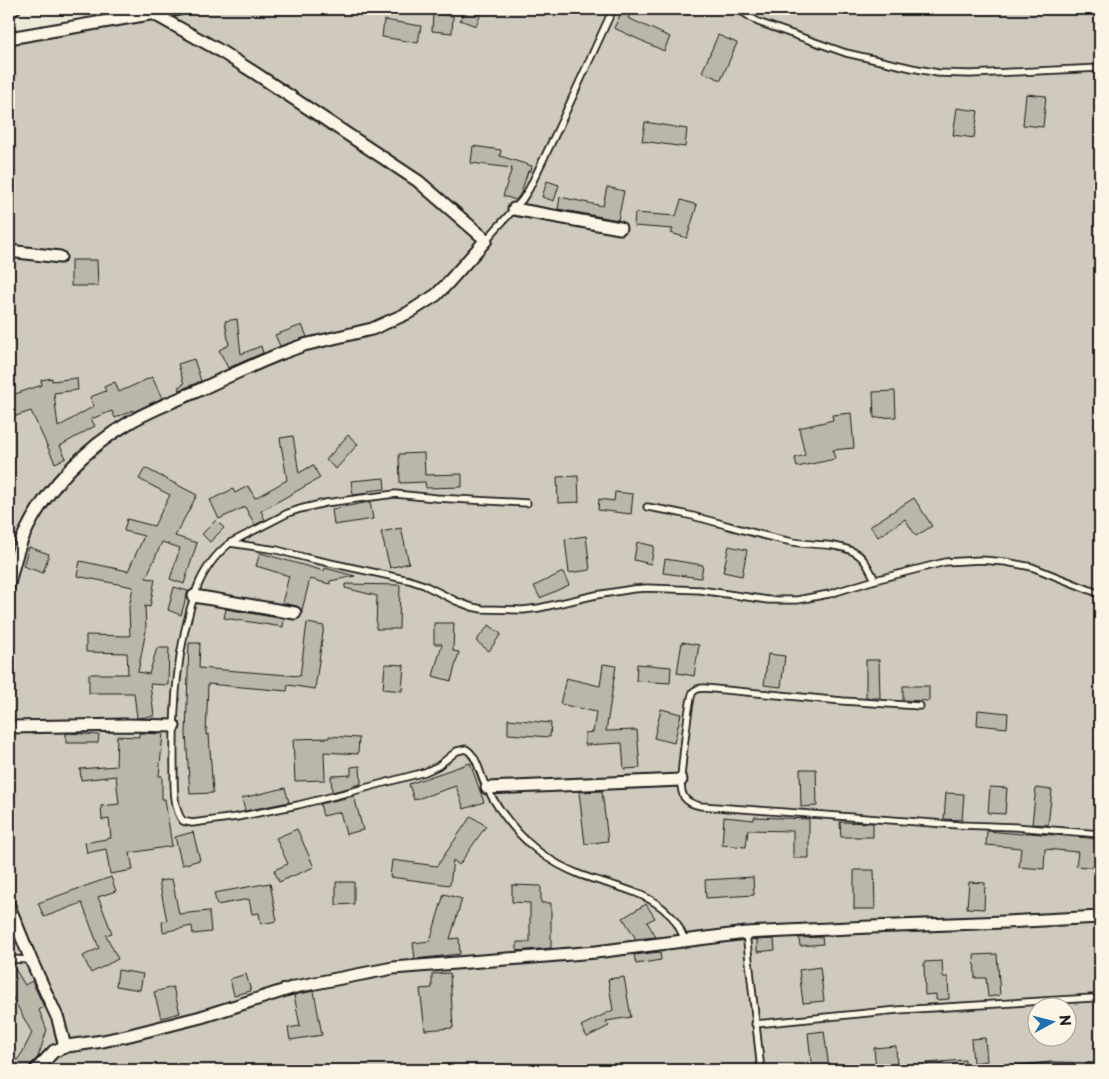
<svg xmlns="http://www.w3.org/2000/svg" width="1109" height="1079" font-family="'Playpen Sans',sans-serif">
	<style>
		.green { fill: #cfcabd; stroke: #76736c; fill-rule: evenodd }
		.building { fill: #bab6aa; stroke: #1c1c1c }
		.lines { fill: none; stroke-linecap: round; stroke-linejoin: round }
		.lane-casing { stroke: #1c1c1c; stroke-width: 9 }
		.street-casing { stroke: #1c1c1c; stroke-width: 15 }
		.lane { stroke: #fcf5e5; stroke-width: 5.5 }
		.street { stroke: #fcf5e5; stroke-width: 11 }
	</style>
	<rect width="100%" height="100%" fill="#eee8d9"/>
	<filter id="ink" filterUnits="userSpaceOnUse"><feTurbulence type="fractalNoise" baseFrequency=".02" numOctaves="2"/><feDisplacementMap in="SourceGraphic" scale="10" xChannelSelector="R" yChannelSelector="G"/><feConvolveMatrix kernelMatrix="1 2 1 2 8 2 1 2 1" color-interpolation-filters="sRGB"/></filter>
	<g filter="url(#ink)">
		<!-- green -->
		<path class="green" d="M157 9H1100V1070H9V32ZM1036 1006H1066V1036H1036Z"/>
		<!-- building -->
		<g class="building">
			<polygon points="465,9 483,9 476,26 460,20"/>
			<polygon points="623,9 633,9 628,18 670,37 664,51 614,28"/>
			<polygon points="433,14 453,16 452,33 432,31"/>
			<polygon points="384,20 421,26 418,43 382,37"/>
			<polygon points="718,35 737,43 721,80 702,72"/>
			<polygon points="1026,94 1046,96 1043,127 1023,125"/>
			<polygon points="957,108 978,111 974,138 953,135"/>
			<polygon points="645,122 687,129 685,147 642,141"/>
			<polygon points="473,146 501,150 500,156 532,166 531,171 528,171 521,193 516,200 503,196 512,168 471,163"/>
			<polygon points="547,181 559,185 554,201 542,197"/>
			<polygon points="607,187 624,191 618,220 558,209 560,197 603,206"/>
			<polygon points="681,200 697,205 687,238 671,233 673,229 634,226 635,213 676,216"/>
			<polygon points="71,260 97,260 98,286 71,286"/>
			<polygon points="237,319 241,354 261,346 263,353 228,368 219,350 229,345 225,321"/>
			<polygon points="302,325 307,337 280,346 275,335"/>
			<polygon points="194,359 201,381 180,390 178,387 184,384 178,364"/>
			<polygon points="152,377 162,398 133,412 133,410 115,418 112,411 91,419 95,426 60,446 66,458 55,463 31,411 13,417 9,403 9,396 42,385 41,380 52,378 52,381 77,378 78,390 54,393 58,427 94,406 90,397 106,391 104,387 115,382 119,392"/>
			<polygon points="895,391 896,417 874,418 873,392"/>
			<polygon points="851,413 854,448 833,450 835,459 797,467 795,458 805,455 799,428 833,420 832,415"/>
			<polygon points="348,435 358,444 336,469 326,460"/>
			<polygon points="293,436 299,473 313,465 320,478 261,511 265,520 255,525 245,507 219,519 210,500 233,489 235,493 248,486 255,498 287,480 280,438"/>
			<polygon points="424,453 425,475 462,474 462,487 426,488 425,482 400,483 399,454"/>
			<polygon points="145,468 197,495 175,536 197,543 184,584 170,579 180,548 162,542 146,578 155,579 150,607 145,606 146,630 138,672 149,674 157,648 169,648 168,685 150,684 154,716 137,718 134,693 89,693 89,674 128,674 127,653 86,652 86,635 130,636 129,607 133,587 77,576 80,561 128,571 144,536 124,531 127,519 154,526 170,495 139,479"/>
			<polygon points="578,476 579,502 558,503 557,477"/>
			<polygon points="384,478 385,489 368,491 369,493 353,495 351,481"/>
			<polygon points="615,492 633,494 631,514 598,510 599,499 614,501"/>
			<polygon points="914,498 932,526 916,536 905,519 878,537 870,526"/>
			<polygon points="370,502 373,519 334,525 332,509"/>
			<polygon points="216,520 224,528 210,542 202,534"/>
			<polygon points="401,528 409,563 390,568 381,532"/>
			<polygon points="586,536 590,570 569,573 565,539"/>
			<polygon points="637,542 654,546 651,564 634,560"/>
			<polygon points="729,546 747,550 742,576 723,572"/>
			<polygon points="29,547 49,554 43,573 23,566"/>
			<polygon points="260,553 324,571 325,568 355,576 330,581 330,584 310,579 302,610 297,606 282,603 289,576 256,566"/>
			<polygon points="665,559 703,565 701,578 663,573"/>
			<polygon points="563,572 569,585 540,598 534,586"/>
			<polygon points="345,584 400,585 399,629 376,629 377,596 345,588"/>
			<polygon points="174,587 188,591 181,615 168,610"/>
			<polygon points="226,609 284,619 283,627 224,618"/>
			<polygon points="307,623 324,626 315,689 288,685 287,691 208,684 206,735 209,734 213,793 190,794 186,734 189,643 200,643 199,668 300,676"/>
			<polygon points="434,623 454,623 453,651 459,652 451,681 433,676 442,644 434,644"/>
			<polygon points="489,625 501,634 489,651 476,641"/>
			<polygon points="682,642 699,645 694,676 677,673"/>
			<polygon points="768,654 785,656 781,687 764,685"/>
			<polygon points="866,660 879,660 880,698 866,698"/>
			<polygon points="385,664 404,665 402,691 383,689"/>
			<polygon points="603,664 616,666 606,731 637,730 640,768 624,769 622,743 585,745 585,733 593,732 596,712 560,704 566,678 600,686"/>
			<polygon points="637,664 671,667 670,683 636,681"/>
			<polygon points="903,686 929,686 929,701 903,700"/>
			<polygon points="661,709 681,714 674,743 654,738"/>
			<polygon points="978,710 1008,713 1007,728 977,725"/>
			<polygon points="508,719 551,723 550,737 508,734"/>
			<polygon points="69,733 99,735 98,743 66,743 66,734"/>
			<polygon points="139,733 163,734 159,776 162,776 162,799 165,799 172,846 130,853 133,870 110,874 106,849 87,853 85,843 111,838 109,819 102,820 101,806 119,804 116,776 81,780 80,769 116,766 117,736 139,737"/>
			<polygon points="329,736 359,738 358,754 324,752 325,780 295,781 293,739 329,738"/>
			<polygon points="470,763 484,802 464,809 456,786 414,800 409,784"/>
			<polygon points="360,766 361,784 352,786 352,787 332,792 331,776 351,775 351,767"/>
			<polygon points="800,769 816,769 817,806 801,807"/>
			<polygon points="990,787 1007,788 1005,814 988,813"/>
			<polygon points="285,788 289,802 245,811 242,798"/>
			<polygon points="1036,788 1052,790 1048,825 1032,824"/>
			<polygon points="602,791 608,841 585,844 579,792"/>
			<polygon points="946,793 964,794 962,820 944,819"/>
			<polygon points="354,796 363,830 346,834 340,812 323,816 320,804"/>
			<polygon points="471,816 486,826 459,865 453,860 450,885 390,877 392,860 437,866"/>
			<polygon points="724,817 754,820 754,817 809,819 809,858 793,858 793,831 748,830 746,847 722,845"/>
			<polygon points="840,822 873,823 873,837 841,837"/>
			<polygon points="297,829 314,867 279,882 274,870 288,864 276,838"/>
			<polygon points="987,831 1022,834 1022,833 1030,833 1100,839 1098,868 1076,866 1078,852 1045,849 1044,869 1019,867 1021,848 986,845"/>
			<polygon points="193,832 200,860 182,865 175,837"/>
			<polygon points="854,870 874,870 875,909 854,909"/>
			<polygon points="111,877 116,891 98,897 112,933 106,935 118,959 91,973 83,956 99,948 82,903 44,917 38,903"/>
			<polygon points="753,877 754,895 706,898 705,880"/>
			<polygon points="172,879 179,914 209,911 211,932 193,934 192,926 163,932 162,922 167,921 159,881"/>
			<polygon points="336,882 354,882 354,904 336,905"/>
			<polygon points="969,882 985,883 984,909 967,908"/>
			<polygon points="270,883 277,921 261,924 259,913 252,914 249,899 217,905 214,893"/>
			<polygon points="512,885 541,886 541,903 551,903 551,948 517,951 517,942 530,942 530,903 512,902"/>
			<polygon points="444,894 462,899 450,939 459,938 460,954 415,959 413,943 430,941"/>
			<polygon points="646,904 655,918 647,922 656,937 636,939 623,918"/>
			<polygon points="822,937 823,944 800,946 799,938"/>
			<polygon points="774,939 775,950 757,952 757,940"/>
			<polygon points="660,952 661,960 636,964 634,955"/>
			<polygon points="997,954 1000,995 988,997 986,978 975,978 974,955"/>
			<polygon points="942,961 943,977 948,977 949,999 936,1000 936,994 925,995 924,962"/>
			<polygon points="9,964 12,964 25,985 32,981 44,1007 39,1010 47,1030 38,1057 30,1065 29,1070 10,1070 22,1053 32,1033 9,991"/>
			<polygon points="820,967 824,1001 803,1003 799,970"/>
			<polygon points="118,970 143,974 140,990 116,986"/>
			<polygon points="450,973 453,1028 425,1030 420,989 432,988 432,974"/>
			<polygon points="246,974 251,991 234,995 230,979"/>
			<polygon points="624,977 631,1017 606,1021 609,1026 587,1037 581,1026 613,1010 608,979"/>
			<polygon points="173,987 180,1013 161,1018 154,992"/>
			<polygon points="314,991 322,1035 290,1040 288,1028 300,1026 294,995"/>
			<polygon points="824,1031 829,1068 812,1070 808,1033"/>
			<polygon points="985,1038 987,1061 973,1063 971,1039"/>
			<polygon points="896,1046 897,1070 876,1070 874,1048"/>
			<polygon points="965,1060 965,1070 927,1070 927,1063"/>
		</g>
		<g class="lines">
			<defs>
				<g id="lane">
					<polyline points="738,9 758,22 846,53 912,68 938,73 970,74 1100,68"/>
					<polyline points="486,240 514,209 522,200 529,189 558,129 613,9"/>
					<path d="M647 507C659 509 672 511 684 514 719 522 753 534 788 541 808 546 832 542 852 551 864 556 869 568 875 580"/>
					<polyline points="230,543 288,513 300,509 325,503 348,500 395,494 436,498 527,503"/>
					<path d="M920 706 843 701 704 688C700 688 696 689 693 692 689 697 681 771 681 782 681 786 682 793 684 797 688 803 695 805 701 806L959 825 1015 827 1100 834"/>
					<polyline points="746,933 761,1070"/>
					<path d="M686 942C681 932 677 920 668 913 645 890 611 886 581 875 566 869 551 861 538 851 520 837 505 818 493 799 490 793 487 788 484 782 479 771 477 756 466 749L457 751 438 766 425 772 350 792 298 805 237 817 192 823 183 821C173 810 174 783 174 769 173 709 176 646 197 588 204 570 215 555 230 543L277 550 307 558 409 580 424 585 456 601 472 607 482 609 523 610 539 608 596 595 633 589 647 588 700 590 768 600H797L829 594 875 580 945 562 981 560 1006 562 1032 567 1100 594"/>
					<polyline points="9,959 31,960"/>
					<polyline points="755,1024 898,1010 1092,998"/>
					<polyline points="1008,1070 1051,1066 1100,1067"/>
				</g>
				<g id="street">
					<polyline points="9,11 14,9"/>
					<polyline points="9,38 179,9"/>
					<polyline points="514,209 620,228"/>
					<polyline points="9,251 60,257"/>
					<path d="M9 584C13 567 17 549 25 533 47 487 86 448 130 422 151 410 174 401 195 392 224 378 253 365 282 353L304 345 372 329 408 313 436 295 446 285 486 240 418 181 255 73 217 49 145 9"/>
					<polyline points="194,596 295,613"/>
					<polyline points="9,727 128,725 174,726"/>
					<polyline points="487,788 681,780"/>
					<polyline points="9,906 31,960 58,1019 65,1047"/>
					<polyline points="36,1070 54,1051 67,1046 103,1041 130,1035 201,1017 295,987 393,968 596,952 746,933 870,927 1005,922 1100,917"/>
				</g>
			</defs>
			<!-- lane casing -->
			<use href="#lane" class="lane-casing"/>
			<!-- street casing -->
			<use href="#street" class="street-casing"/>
			<!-- lane -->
			<use href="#lane" class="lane"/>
			<!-- street -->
			<use href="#street" class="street"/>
		</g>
	</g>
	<!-- margin -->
	<rect width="1109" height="1079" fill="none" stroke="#fcf5e5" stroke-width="30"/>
	<rect x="15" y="15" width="1079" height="1049" fill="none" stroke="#1c1c1c" stroke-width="2" filter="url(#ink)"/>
	<!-- north arrow -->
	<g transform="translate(1052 1022) rotate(83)"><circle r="24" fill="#fcf5e5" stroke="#a29e95"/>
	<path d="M0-4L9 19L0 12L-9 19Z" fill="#1f6fb2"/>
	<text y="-8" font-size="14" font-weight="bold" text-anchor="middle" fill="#1c1c1c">N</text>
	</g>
</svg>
